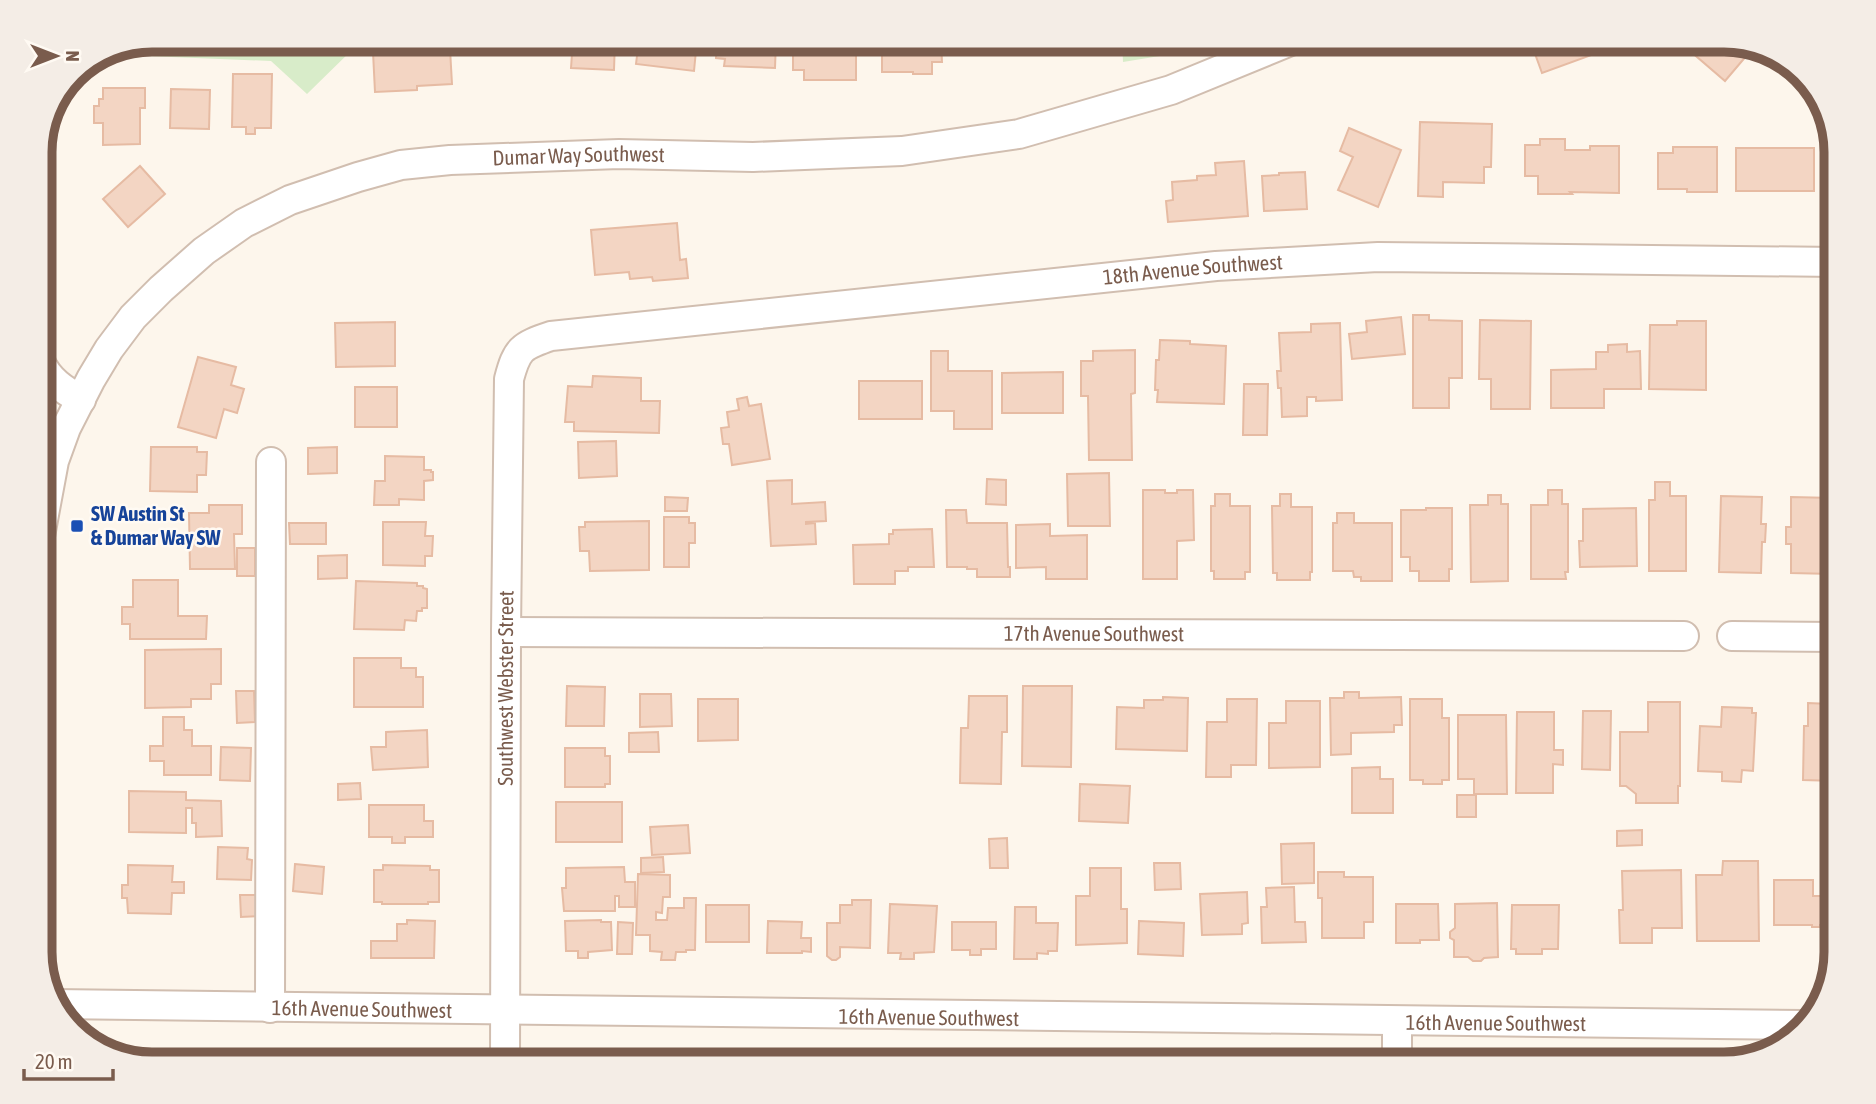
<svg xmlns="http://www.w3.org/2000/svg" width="1876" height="1104" font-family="'Asap Condensed',sans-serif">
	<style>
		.residential { fill: #f5e8da }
		.green { fill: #d8ecc9 }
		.building { fill: #f3d5c3; stroke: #e6bba3; stroke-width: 2 }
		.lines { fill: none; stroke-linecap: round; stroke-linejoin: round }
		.minor-casing { stroke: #d1beb0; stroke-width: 32 }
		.minor { stroke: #fff; stroke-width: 28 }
		.transit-dot { fill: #1a4fb4; stroke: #fffaf3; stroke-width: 2.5 }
		.labels { text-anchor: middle; stroke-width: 5; stroke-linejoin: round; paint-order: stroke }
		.street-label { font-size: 21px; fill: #7a5c4d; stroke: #fffaf3 }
		.transit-label { font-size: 21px; font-weight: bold; fill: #164399; stroke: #fffaf3; text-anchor: start }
		.rim { fill: none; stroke: #7a5c4d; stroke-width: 9 }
	</style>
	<rect width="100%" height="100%" fill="#fdf6ec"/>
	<!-- residential -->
	<g class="residential">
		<polygon points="1423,1052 1748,1057 1724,1064 1423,1064"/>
		<polygon points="541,1060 896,1063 896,1064 541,1064"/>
	</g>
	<!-- green -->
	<g class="green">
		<polygon points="152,40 409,40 395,43 355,47 307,94 271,61 147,56 142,44"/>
		<polygon points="1122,40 1247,40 1239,43 1123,62"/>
	</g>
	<!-- building -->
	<g class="building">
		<polygon points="573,40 615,40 614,70 571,68"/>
		<polygon points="639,40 697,40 694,71 636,64"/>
		<polygon points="717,40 776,40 775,68 724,66 725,59 716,58"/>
		<polygon points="793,40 856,40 856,80 804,80 804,70 793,70"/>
		<polygon points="882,40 941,40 942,62 932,62 932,74 913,74 913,72 882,72"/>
		<rect x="983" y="40" width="34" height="10"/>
		<polygon points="1530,40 1592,40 1597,53 1542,73"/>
		<polygon points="1685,40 1724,40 1753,48 1725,81 1682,44"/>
		<polygon points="450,49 452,84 417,86 417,90 375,92 373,52"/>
		<polygon points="233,74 272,74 271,128 255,128 255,134 246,134 246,127 232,127"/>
		<polygon points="103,88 145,88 145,108 140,108 140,144 103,145 103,123 94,123 94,106 99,106 99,99 103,99"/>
		<polygon points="171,89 210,90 209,129 170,128"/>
		<polygon points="1420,122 1492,124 1491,167 1484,167 1484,183 1443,182 1443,197 1418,196"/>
		<polygon points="1349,128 1401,150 1378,207 1338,190 1353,157 1340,151"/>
		<polygon points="1540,139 1565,139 1565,150 1590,150 1590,146 1619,146 1619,193 1570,192 1572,194 1538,194 1538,176 1525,176 1525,145 1540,145"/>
		<polygon points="1673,147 1717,147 1717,192 1687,192 1687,189 1658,189 1658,153 1673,153"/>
		<rect x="1736" y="148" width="78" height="43"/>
		<polygon points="1244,161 1248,216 1168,222 1166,201 1173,200 1172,182 1197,180 1197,176 1216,175 1215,163"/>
		<polygon points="140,166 165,194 128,227 103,199"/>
		<polygon points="1305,172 1307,209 1264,211 1262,176 1279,175 1279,173"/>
		<polygon points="677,223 680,260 686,259 688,278 653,281 652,277 630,279 629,272 595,275 591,230"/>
		<polygon points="1413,315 1429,315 1429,320 1462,321 1462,378 1449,378 1449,408 1413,408"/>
		<polygon points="1401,317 1405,354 1352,359 1349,334 1367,332 1366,321"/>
		<polygon points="1480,320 1531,321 1530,409 1491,409 1491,379 1479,379"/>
		<polygon points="1677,321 1706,321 1706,390 1649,389 1650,325 1677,325"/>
		<polygon points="395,322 395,366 336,367 335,323"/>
		<polygon points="1340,323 1342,400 1316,401 1316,397 1307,397 1307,416 1282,417 1281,388 1278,388 1277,371 1281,371 1279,333 1311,332 1311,324"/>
		<polygon points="1160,340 1190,341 1190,344 1226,346 1224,404 1157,402 1158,390 1155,390 1156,360 1159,360"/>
		<polygon points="1627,344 1627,352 1640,351 1641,389 1604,389 1604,408 1551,408 1551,370 1596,369 1596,352 1608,352 1608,345"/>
		<polygon points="1135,350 1135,393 1131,394 1132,460 1089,460 1088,396 1081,396 1081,361 1093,361 1093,351"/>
		<polygon points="931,351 948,351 948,371 992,371 992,429 954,429 954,411 931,411"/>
		<polygon points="198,357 236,367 231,385 244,389 237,413 224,409 216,438 178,427"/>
		<polygon points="1063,372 1063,413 1002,413 1002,373"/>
		<polygon points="593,376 641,378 641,401 660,401 659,433 574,431 574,422 565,422 568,386 592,387"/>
		<rect x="859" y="381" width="63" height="38"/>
		<polygon points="1244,384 1268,384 1267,435 1243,435"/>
		<rect x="355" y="387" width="42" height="40"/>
		<polygon points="747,397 749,406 761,404 770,459 732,465 729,444 723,444 721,428 729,427 727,412 739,410 737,399"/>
		<polygon points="616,441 617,476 579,478 578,442"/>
		<polygon points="151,447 197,447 197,452 207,452 206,475 197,475 197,492 150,491"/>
		<polygon points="337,447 337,473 308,474 308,448"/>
		<polygon points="385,456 424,457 424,470 431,470 431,472 433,472 433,480 424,481 424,500 399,499 399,505 374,505 375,481 385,481"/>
		<polygon points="1109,473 1110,526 1068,526 1067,474"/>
		<polygon points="987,479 1006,480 1006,505 986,504"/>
		<polygon points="792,480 792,504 825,502 826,521 806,522 806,524 815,523 816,544 771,546 767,481"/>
		<polygon points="1655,482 1670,482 1670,496 1686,496 1686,571 1649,571 1649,500 1655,500"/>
		<polygon points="1143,490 1165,490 1165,493 1177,493 1177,490 1193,490 1194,540 1177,541 1177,579 1143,579"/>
		<polygon points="1548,490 1562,490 1562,504 1568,504 1568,572 1565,572 1566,579 1531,579 1531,505 1548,505"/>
		<polygon points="1215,494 1230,494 1230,506 1250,506 1250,572 1245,572 1245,579 1214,579 1214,571 1211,571 1211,506 1215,506"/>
		<polygon points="1280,494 1291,494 1291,507 1312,507 1312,572 1310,572 1310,580 1277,580 1277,573 1273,573 1272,506 1280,506"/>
		<polygon points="1488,495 1501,495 1501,504 1508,504 1508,581 1471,582 1470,505 1488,505"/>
		<polygon points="1721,496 1762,497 1761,524 1766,524 1765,542 1762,542 1761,573 1719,572"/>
		<polygon points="665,497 688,498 687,511 665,511"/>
		<polygon points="1791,497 1834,498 1833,574 1791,573 1791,544 1786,544 1786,527 1791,527"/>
		<polygon points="209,505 242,505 242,534 234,534 235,569 190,569 189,513 209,513"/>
		<polygon points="1426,508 1452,508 1452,569 1449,569 1449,581 1419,581 1419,571 1410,571 1410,557 1401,557 1401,510 1426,510"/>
		<polygon points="1636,508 1637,566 1580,567 1579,541 1583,541 1583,509"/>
		<polygon points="946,510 966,510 967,523 1007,523 1008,567 1010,567 1010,577 977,577 977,569 967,569 967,567 947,567"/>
		<polygon points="1337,513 1354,513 1354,523 1392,523 1392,581 1361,581 1361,577 1354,577 1353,571 1333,571 1333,523 1337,523"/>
		<polygon points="664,517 689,517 689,523 695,523 695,543 689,543 689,567 664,567"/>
		<polygon points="649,521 649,570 590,571 589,551 580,551 579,527 585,527 585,522"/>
		<polygon points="383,522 426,522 425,536 433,536 432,556 425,556 425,566 383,565"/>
		<polygon points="289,523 326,523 326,544 290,544"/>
		<polygon points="1050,524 1050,536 1087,535 1087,579 1046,579 1046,567 1016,568 1016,525"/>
		<polygon points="932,529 934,567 908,567 908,571 895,571 895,584 854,584 853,545 889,544 889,534 893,534 893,530"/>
		<rect x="237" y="548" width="18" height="28"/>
		<polygon points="347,555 347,578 318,579 318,556"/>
		<polygon points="133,580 178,580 178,616 207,616 206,639 130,639 130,624 122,624 122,607 133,607"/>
		<polygon points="356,581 417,583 417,586 423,586 423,588 427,589 427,608 422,608 422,611 417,611 416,621 405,620 404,630 354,629"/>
		<polygon points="221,649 221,684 211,684 211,699 191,699 191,707 145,708 145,650"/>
		<polygon points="354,658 401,658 401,668 416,668 416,677 423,677 423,707 354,707"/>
		<polygon points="567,686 605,687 604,726 566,726"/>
		<polygon points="1023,686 1072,686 1071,767 1022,766"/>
		<polygon points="236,691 254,691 255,722 237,723"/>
		<polygon points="1344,692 1359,692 1359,698 1401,697 1402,725 1394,725 1394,732 1351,733 1351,754 1331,755 1330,698 1344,698"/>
		<polygon points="640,694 671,694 672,726 640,727"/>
		<polygon points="969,696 1007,696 1007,732 1002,732 1001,784 960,783 961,728 968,728"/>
		<polygon points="1163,697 1188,698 1187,751 1116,749 1117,707 1144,708 1144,700 1163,700"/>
		<polygon points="698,699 738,699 738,740 698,741"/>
		<polygon points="1227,699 1257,699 1256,765 1231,765 1231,777 1206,777 1207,722 1227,722"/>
		<polygon points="1410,699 1442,699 1442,718 1449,718 1449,780 1442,780 1442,784 1423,784 1423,780 1410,780"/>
		<polygon points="1286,701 1320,701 1320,767 1269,768 1269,723 1286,723"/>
		<polygon points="1648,702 1680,702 1680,786 1678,786 1678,803 1636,803 1636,794 1626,786 1620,786 1620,732 1648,732"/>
		<polygon points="1808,703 1830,704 1830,708 1836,708 1836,781 1803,780 1804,726 1808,726"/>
		<polygon points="1722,707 1752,708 1752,713 1756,713 1753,771 1742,770 1741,782 1722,781 1722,772 1698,771 1700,726 1721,727"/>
		<polygon points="1583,711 1611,711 1610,770 1582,769"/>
		<polygon points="1517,712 1554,712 1554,750 1563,750 1563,765 1553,764 1553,793 1516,793"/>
		<polygon points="1458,715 1506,715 1507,794 1474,794 1474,779 1458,779"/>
		<polygon points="163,717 184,717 184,730 192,730 192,746 211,746 211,775 164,775 164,761 150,761 150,746 163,746"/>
		<polygon points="427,730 428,767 373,770 371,747 386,747 386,732"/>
		<polygon points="658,732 659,752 629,752 629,733"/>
		<polygon points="221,747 251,748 250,781 220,780"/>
		<polygon points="565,748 605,748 605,756 610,756 610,784 605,784 605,787 565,787"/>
		<polygon points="1380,767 1380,779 1393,779 1393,813 1352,813 1352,768"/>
		<polygon points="360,783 361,799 338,800 338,784"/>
		<polygon points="1080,784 1130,786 1128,823 1079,821"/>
		<polygon points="129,791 186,792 186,800 221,801 222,836 196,837 196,823 192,823 192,808 186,808 186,833 129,832"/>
		<rect x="1457" y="795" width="19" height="22"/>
		<rect x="556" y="802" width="66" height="40"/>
		<polygon points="369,805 424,805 424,821 433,821 433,837 405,837 405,843 392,843 392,837 369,837"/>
		<polygon points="688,825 690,853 652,855 650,827"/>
		<polygon points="1642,830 1642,845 1617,846 1617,831"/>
		<polygon points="1007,838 1008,868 990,868 989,839"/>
		<polygon points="1314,843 1314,883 1282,884 1281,844"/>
		<polygon points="218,847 248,848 247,859 252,860 251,880 217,879"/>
		<polygon points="663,857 664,872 641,873 641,858"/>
		<polygon points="1723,861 1758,861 1759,941 1697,941 1696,875 1722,875"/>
		<polygon points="1154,863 1180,863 1181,889 1155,890"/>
		<polygon points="295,864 324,867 322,894 293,891"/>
		<polygon points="128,865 173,866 172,882 184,882 184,893 172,893 171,914 128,913 127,898 122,898 122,885 128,885"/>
		<polygon points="383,865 430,866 430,870 439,870 439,902 428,902 428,904 382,904 382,902 374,902 374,870 383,870"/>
		<polygon points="624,867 625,882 635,882 635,907 619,907 619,896 615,896 615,911 564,911 562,888 566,888 566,868"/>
		<polygon points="1090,868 1121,868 1121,909 1127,909 1127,943 1076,945 1076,896 1090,896"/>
		<polygon points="1681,870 1682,928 1652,928 1652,943 1620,943 1619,910 1623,910 1622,871"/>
		<polygon points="1318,872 1344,872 1344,877 1373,877 1373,922 1364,922 1364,938 1322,938 1322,898 1318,898"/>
		<polygon points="638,874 670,875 670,897 663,897 662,913 656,912 656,920 667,920 668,908 684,908 684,898 696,898 695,950 686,950 686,952 676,952 675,960 661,960 662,952 650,951 650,935 636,935"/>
		<polygon points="1774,880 1813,880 1813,896 1836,896 1836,925 1820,925 1820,927 1812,927 1812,925 1774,925"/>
		<polygon points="1294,887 1295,922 1305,922 1306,942 1262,943 1261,907 1267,907 1266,888"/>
		<polygon points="1247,892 1248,923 1242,924 1242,934 1202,935 1200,894"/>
		<polygon points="240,895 260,895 261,916 241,917"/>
		<polygon points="852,900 871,900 870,948 840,947 840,957 836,960 832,960 827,956 827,923 840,923 840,905 852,905"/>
		<polygon points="1497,903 1498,957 1484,958 1481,961 1473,961 1468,957 1454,957 1454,940 1450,938 1450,932 1455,928 1455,904"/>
		<polygon points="890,904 937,906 934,952 914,953 914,959 900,959 901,953 888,953"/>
		<polygon points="1396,904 1438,904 1439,940 1420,940 1420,943 1396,943"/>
		<rect x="706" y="905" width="43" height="37"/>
		<polygon points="1512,905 1559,905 1558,949 1542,949 1542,954 1516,954 1516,949 1511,949"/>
		<polygon points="1015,907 1036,907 1036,923 1058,923 1057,951 1048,951 1048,954 1037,953 1037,959 1014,959"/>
		<polygon points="407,920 435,921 434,958 371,958 371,941 397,941 397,924 407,924"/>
		<polygon points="601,920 601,922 611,922 612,950 588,952 588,958 578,958 578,951 566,951 565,921"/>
		<polygon points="768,921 802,922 801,938 811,938 811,952 802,951 802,953 767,953"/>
		<polygon points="1139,921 1184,923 1183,956 1138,954"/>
		<polygon points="618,922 633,923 632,954 617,954"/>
		<polygon points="952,922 996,922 996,949 981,949 981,955 970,955 970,950 952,950"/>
	</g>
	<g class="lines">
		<defs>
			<g id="minor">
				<path d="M40 361C48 380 64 390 81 400"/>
				<path id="s1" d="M40 536 54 461 66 428 91 379 109 349 133 317 161 289 204 251 244 223 290 200 358 177 401 165 450 160 619 154 753 157 902 151 1019 134 1171 90 1293 40"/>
				<path id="s2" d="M506 632 1684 636"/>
				<polyline points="1732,636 1836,637"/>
				<path id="s3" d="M54 1004C637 1015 1220 1023 1803 1025"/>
				<polyline points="270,1008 271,462"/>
				<path id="s4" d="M505 1064 506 632 509 379C517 349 521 346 551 336L1216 266 1378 257 1836 262"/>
				<polyline points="1397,1064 1397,1023"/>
			</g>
		</defs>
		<!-- minor casing -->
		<use href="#minor" class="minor-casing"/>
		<!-- minor -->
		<use href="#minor" class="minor"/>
	</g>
	<!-- markers -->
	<rect class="transit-dot" x="70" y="519" width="14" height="14" rx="3.5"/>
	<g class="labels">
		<!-- street labels -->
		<g class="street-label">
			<text dy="7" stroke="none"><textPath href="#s1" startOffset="733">Dumar Way Southwest</textPath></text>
			<text dy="7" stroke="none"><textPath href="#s4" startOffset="1395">18th Avenue Southwest</textPath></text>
			<text dy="7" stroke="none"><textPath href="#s2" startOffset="588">17th Avenue Southwest</textPath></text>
			<text dy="7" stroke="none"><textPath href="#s4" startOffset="376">Southwest Webster Street</textPath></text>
			<text dy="7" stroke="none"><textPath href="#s3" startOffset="308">16th Avenue Southwest</textPath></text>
			<text dy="7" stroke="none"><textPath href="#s3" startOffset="875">16th Avenue Southwest</textPath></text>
			<text dy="7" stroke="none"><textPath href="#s3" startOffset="1442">16th Avenue Southwest</textPath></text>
		</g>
		<!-- transit labels -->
		<g class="transit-label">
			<text x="91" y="521">SW Austin St<tspan x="91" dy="24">&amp; Dumar Way SW</tspan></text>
		</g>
	</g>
	<!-- crop -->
	<path d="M0 0H1876V1104H0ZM152 52H1724A100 100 0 0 1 1824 152V952A100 100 0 0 1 1724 1052H152A100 100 0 0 1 52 952V152A100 100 0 0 1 152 52Z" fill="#f4ede6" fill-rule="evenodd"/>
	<path class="rim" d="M152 52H1724A100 100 0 0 1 1824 152V952A100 100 0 0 1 1724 1052H152A100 100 0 0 1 52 952V152A100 100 0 0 1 152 52Z"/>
	<!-- north arrow -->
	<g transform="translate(56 56) rotate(90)" stroke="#fffaf3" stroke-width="5" paint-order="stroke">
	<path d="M0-5L12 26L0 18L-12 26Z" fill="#7a5c4d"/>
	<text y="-10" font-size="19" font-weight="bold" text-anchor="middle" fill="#7a5c4d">N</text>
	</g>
	<!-- scale -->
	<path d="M24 1069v10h89v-10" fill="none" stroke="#7a5c4d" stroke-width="3.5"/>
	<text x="35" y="1069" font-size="21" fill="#7a5c4d" stroke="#fffaf3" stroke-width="5" paint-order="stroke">20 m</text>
</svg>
